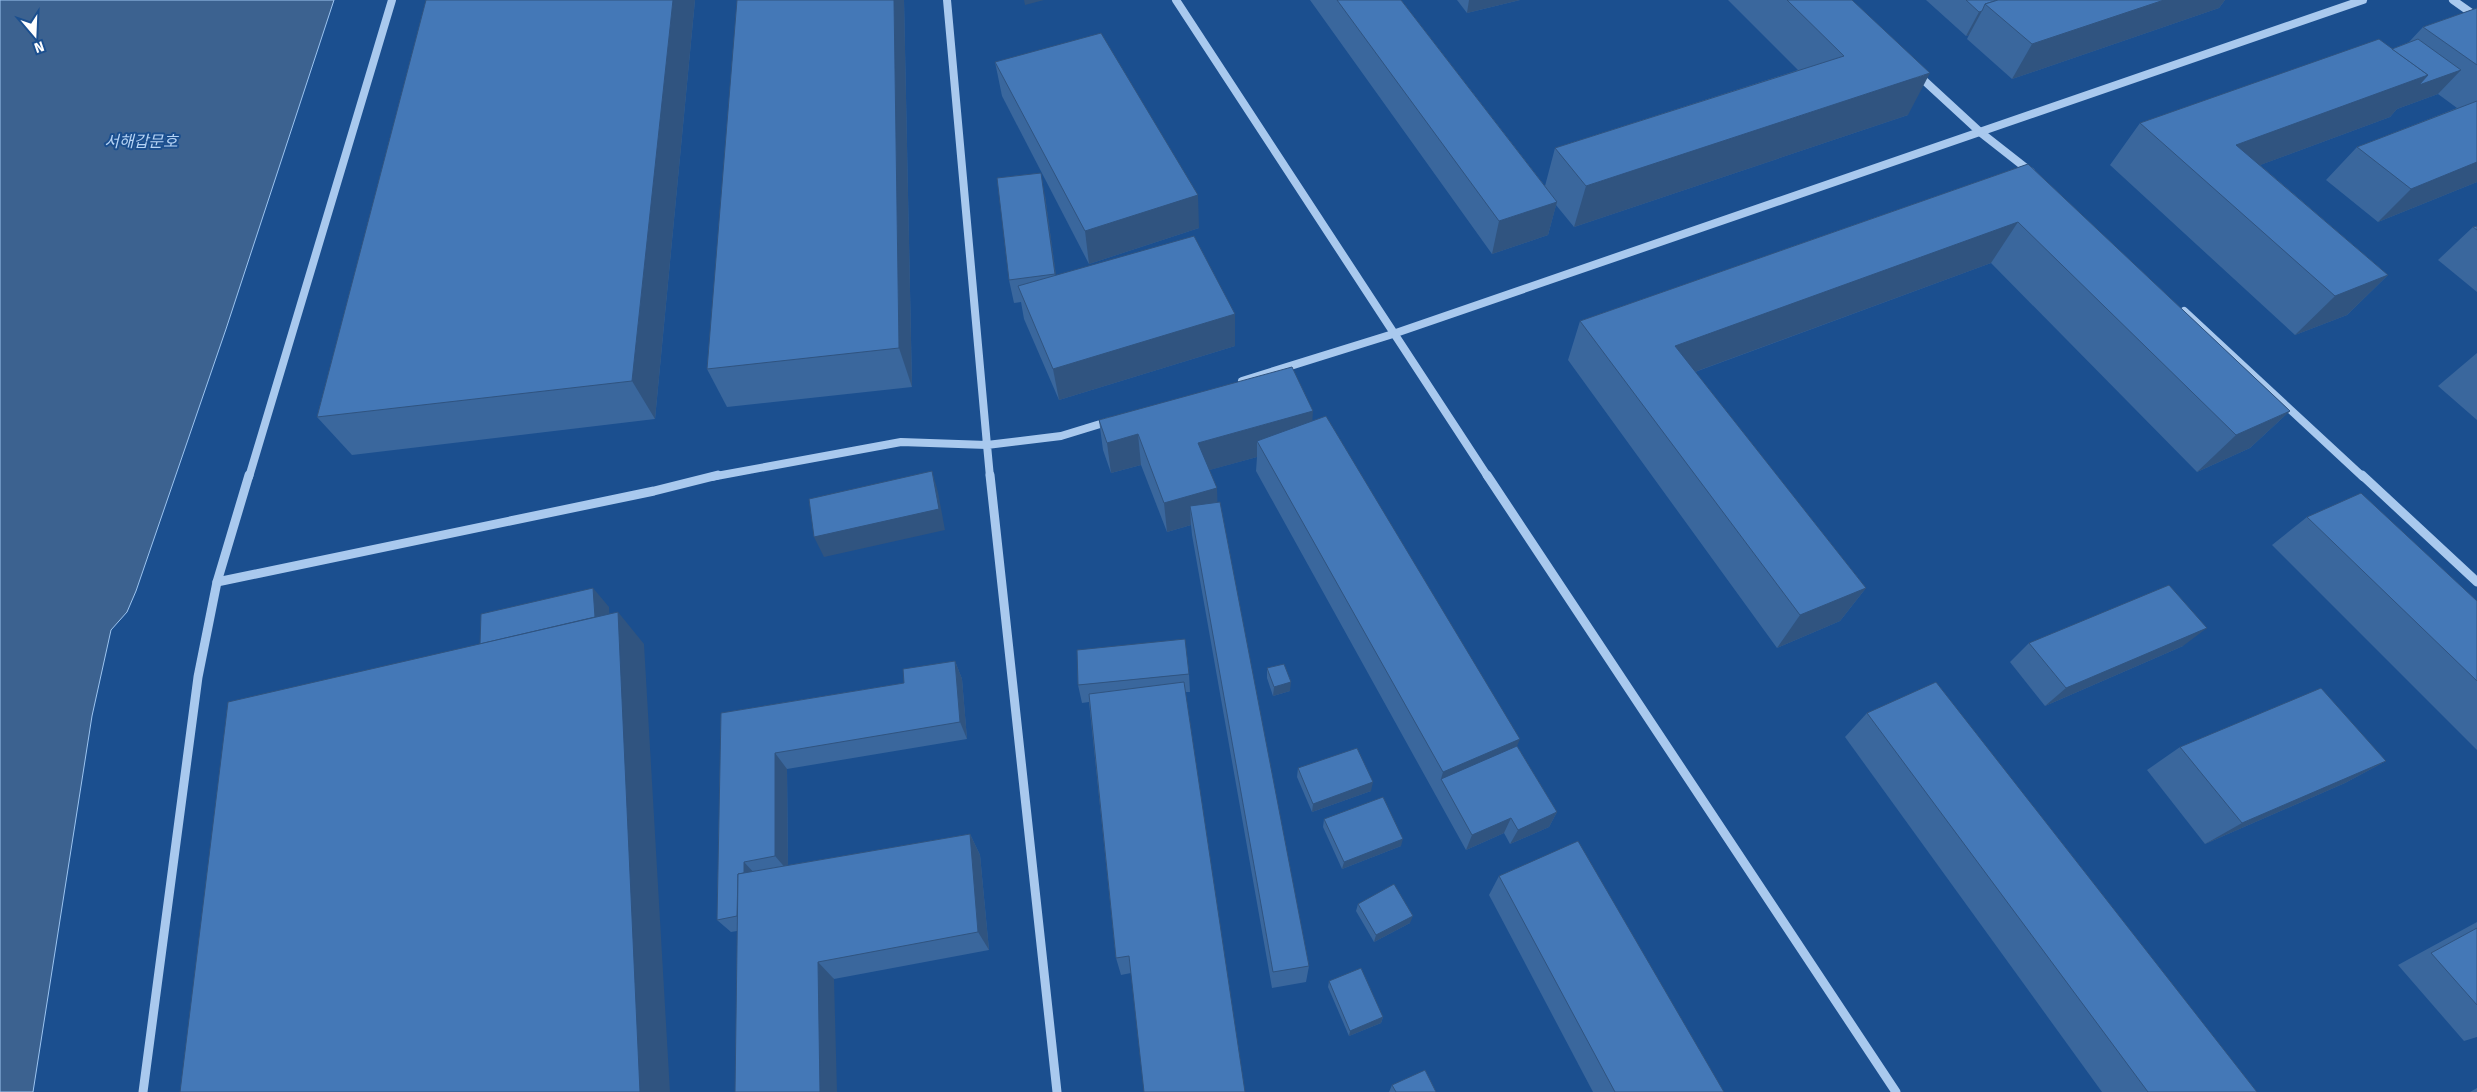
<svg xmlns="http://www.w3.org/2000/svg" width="2477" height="1092" font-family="'Fira Sans','Noto Sans KR',sans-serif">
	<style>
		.water { fill: #3c6290; stroke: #9cc4f0 }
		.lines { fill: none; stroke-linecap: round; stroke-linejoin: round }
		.minor-far1 { stroke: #a9c9ee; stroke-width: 8 }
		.minor { stroke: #a9c9ee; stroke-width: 9 }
		.wall { fill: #3a679d }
		.shaded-wall { fill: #305480 }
		.building { fill: #4478b7; stroke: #305480 }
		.labels { text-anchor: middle; stroke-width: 4; stroke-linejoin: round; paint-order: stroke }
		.water-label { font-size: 16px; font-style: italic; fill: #b5d3f5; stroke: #1b4f8f }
	</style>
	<rect width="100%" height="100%" fill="#1b4f8f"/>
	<!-- water -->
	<polygon class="water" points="0,0 334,0 226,329 136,591 127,612 111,630 92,716 33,1092 0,1092"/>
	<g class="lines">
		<!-- minor-far1 -->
		<g class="minor-far1">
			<polyline points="1176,0 1488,477"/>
			<polyline points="2453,0 2477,17"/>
			<polyline points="1917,74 1980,132 2031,172"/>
			<polyline points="2184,311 2363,477"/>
			<polyline points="1242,381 1393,334 2363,0"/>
			<polyline points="249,477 392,0"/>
			<polyline points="711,477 901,442 987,445 947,0"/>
			<polyline points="990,477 987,445 1061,436 1110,421"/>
		</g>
		<!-- minor -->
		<g class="minor">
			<polyline points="990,475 1057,1092"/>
			<polyline points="1487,475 1896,1092"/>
			<polyline points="2362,475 2477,582"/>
			<polyline points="217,582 654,491 718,475"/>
			<polyline points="143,1092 198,677 217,582 249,475"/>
		</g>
	</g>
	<!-- wall -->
	<g class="wall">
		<polygon points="426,0 695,0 655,419 352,455 317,417"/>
		<polygon points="904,0 912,387 727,407 707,369"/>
		<polygon points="1310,0 1401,0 1545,186 1555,148 1798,70 1728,0 1852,0 1908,115 1574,227 1556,205 1548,235 1492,254"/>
		<polygon points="1457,0 1520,0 1467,13"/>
		<polygon points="1926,0 2225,0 2219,8 2012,79 1967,39 1969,35 1966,36"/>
		<polygon points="2477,8 2477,182 2378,222 2326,180 2357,147 2457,108 2438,94 2397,109 2390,117 2260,165 2388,275 2347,315 2295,335 2110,165 2140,123 2392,49 2409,42 2423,27"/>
		<polygon points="995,62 1199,228 1089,264 1002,96"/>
		<polygon points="2028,164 2290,411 2250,448 2197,472 1991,263 1695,372 1866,588 1840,621 1777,648 1568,360 1580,321"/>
		<polygon points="1045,196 1056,276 1235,314 1235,346 1059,400 1024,319 1021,302 1014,303 1009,280"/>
		<polygon points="2477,226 2477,292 2438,260 2473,227"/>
		<polygon points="2477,353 2477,420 2438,386"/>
		<polygon points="1099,420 1312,421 1517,746 1557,812 1549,827 1510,844 1504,833 1466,850 1256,471 1257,457 1209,470 1217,503 1309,966 1306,982 1272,988 1192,535 1191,525 1167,532 1141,465 1111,473 1103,450"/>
		<polygon points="2307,517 2477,601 2477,750 2272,545"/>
		<polygon points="2029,643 2183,646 2045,706 2010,662"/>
		<polygon points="955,661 962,679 967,739 787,769 788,866 970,834 980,855 989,950 834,979 737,931 731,932 717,920 721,713 904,683"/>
		<polygon points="1267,668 1290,691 1273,696 1267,678"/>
		<polygon points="1189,674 1190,692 1186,692 1131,973 1121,975 1116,958 1089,702 1082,703 1078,685"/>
		<polygon points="1867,713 2257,1092 2102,1092 1845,737"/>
		<polygon points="2180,747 2386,761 2345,783 2205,844 2147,770"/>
		<polygon points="1298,768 1371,791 1312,812 1297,777"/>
		<polygon points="1324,819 1401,846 1342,869 1323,827"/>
		<polygon points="1499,876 1724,1092 1593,1092 1489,895"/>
		<polygon points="1358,904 1410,923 1374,942 1356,911"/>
		<polygon points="2477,922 2477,1037 2464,1041 2398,965"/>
		<polygon points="1329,981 1383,1017 1381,1023 1349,1036 1328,987"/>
		<polygon points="1392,1085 1436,1092 1389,1092"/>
		<polygon points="2477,1088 2477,1092 2470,1092"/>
	</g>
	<!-- shaded-wall -->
	<g class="shaded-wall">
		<polygon points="673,0 695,0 655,419 632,381"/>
		<polygon points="894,0 904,0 912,387 899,348"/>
		<polygon points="1024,0 1044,0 1025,5"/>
		<polygon points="1469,0 1520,0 1467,13"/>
		<polygon points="2164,0 2225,0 2219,8 2012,79 2032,44"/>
		<polygon points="1982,11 1969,35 1966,36 1979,12"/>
		<polygon points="2461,70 2438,94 2397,109 2390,117 2209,184 2236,145 2428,75"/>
		<polygon points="1930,73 1908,115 1574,227 1586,186"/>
		<polygon points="2477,162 2477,182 2378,222 2411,189"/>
		<polygon points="1041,173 1045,196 1059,297 1055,274"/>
		<polygon points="1198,195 1199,228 1089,264 1085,231"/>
		<polygon points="1557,202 1548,235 1492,254 1499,221"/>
		<polygon points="2018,222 1991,263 1659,385 1675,346"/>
		<polygon points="2388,275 2347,315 2295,335 2335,296"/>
		<polygon points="1235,314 1235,346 1059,400 1053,369"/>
		<polygon points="1313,411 1311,441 1257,441 1257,457 1199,473 1198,443"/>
		<polygon points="2290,411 2250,448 2197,472 2236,435"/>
		<polygon points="1138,434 1141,465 1111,473 1107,443"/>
		<polygon points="932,471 938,492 945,530 824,557 814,537"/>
		<polygon points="1217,488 1218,517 1190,506 1191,525 1167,532 1164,503"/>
		<polygon points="593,588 609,607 611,652 499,678"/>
		<polygon points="1866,588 1840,621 1777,648 1800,615"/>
		<polygon points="618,612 644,644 670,1092 640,1092"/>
		<polygon points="2207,628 2183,646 2045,706 2066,688"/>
		<polygon points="955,661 962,679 967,739 960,722"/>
		<polygon points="1291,682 1290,691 1273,696 1274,687"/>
		<polygon points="1520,739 1510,763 1441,779 1443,772"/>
		<polygon points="775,753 787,769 788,871 775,856"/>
		<polygon points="2386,761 2345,783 2205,844 2242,823"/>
		<polygon points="1373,782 1371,791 1312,812 1313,804"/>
		<polygon points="1557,812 1549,827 1510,844 1518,830"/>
		<polygon points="1511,818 1504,833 1466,850 1472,835"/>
		<polygon points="970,834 980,855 989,950 978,932"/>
		<polygon points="1403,839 1401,846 1342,869 1344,862"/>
		<polygon points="744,862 757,876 743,915"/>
		<polygon points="1413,916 1410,923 1374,942 1376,935"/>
		<polygon points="818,962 834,979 837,1092 820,1092"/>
		<polygon points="1383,1017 1381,1023 1349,1036 1350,1031"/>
	</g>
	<!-- building -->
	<g class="building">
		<polygon points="426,0 673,0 632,381 317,417"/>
		<polygon points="737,0 894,0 899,348 707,369"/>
		<polygon points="1337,0 1401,0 1557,202 1499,221"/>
		<polygon points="1787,0 1852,0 1930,73 1586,186 1555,148 1844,56"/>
		<polygon points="1966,0 1998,0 1985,4 1982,11 1979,12"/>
		<polygon points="1998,0 2164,0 2032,44 1985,4"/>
		<polygon points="2477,8 2477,65 2423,27"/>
		<polygon points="1101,33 1198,195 1085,231 995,62"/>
		<polygon points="2379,39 2428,75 2236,145 2388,275 2335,296 2140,123"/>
		<polygon points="2418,39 2461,70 2419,85 2428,75 2392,49"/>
		<polygon points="2477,101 2477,162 2411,189 2357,147"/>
		<polygon points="2028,164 2290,411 2236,435 2018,222 1675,346 1866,588 1800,615 1580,321"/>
		<polygon points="1041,173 1055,274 1009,280 997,178"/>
		<polygon points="2477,226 2477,230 2473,227"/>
		<polygon points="1194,236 1235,314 1053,369 1018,286"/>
		<polygon points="1292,367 1313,411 1198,443 1217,488 1164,503 1138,434 1107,443 1099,420"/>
		<polygon points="1326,416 1520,739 1443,772 1257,441"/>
		<polygon points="932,471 939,509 814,537 809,499"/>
		<polygon points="2361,493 2477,601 2477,681 2307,517"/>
		<polygon points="1220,502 1309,966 1273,972 1190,506"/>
		<polygon points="2169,585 2207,628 2066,688 2029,643"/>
		<polygon points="593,588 595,617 480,644 481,614"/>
		<polygon points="618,612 640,1092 180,1092 228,702"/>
		<polygon points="1185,639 1189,674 1078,685 1077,650"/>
		<polygon points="955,661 960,722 775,753 775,856 744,862 744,873 738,874 737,916 717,920 721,713 904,683 903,669"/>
		<polygon points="1284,664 1291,682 1274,687 1267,668"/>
		<polygon points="1184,682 1245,1092 1144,1092 1129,956 1116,958 1089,694"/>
		<polygon points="1936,682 2257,1092 2148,1092 1867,713"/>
		<polygon points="2321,688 2386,761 2242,823 2180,747"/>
		<polygon points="1517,746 1557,812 1518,830 1511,818 1472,835 1441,779"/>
		<polygon points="1357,748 1373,782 1313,804 1298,768"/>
		<polygon points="1383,797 1403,839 1344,862 1324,819"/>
		<polygon points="970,834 978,932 818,962 820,1092 735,1092 738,874"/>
		<polygon points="1578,841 1724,1092 1615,1092 1499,876"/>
		<polygon points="1394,884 1413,916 1376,935 1358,904"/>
		<polygon points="2477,928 2477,1005 2431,953"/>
		<polygon points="1361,968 1383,1017 1350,1031 1329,981"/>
		<polygon points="1425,1070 1436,1092 1396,1092 1392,1085"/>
	</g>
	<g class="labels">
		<!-- water labels -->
		<g class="water-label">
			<text x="141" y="147">서해갑문호</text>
		</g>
	</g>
	<!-- north arrow -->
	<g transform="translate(35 35) rotate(161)" stroke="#1b4f8f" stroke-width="4" paint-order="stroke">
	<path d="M0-4L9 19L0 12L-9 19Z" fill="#ffffff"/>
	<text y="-8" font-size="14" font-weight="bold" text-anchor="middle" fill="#ffffff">N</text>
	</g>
</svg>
